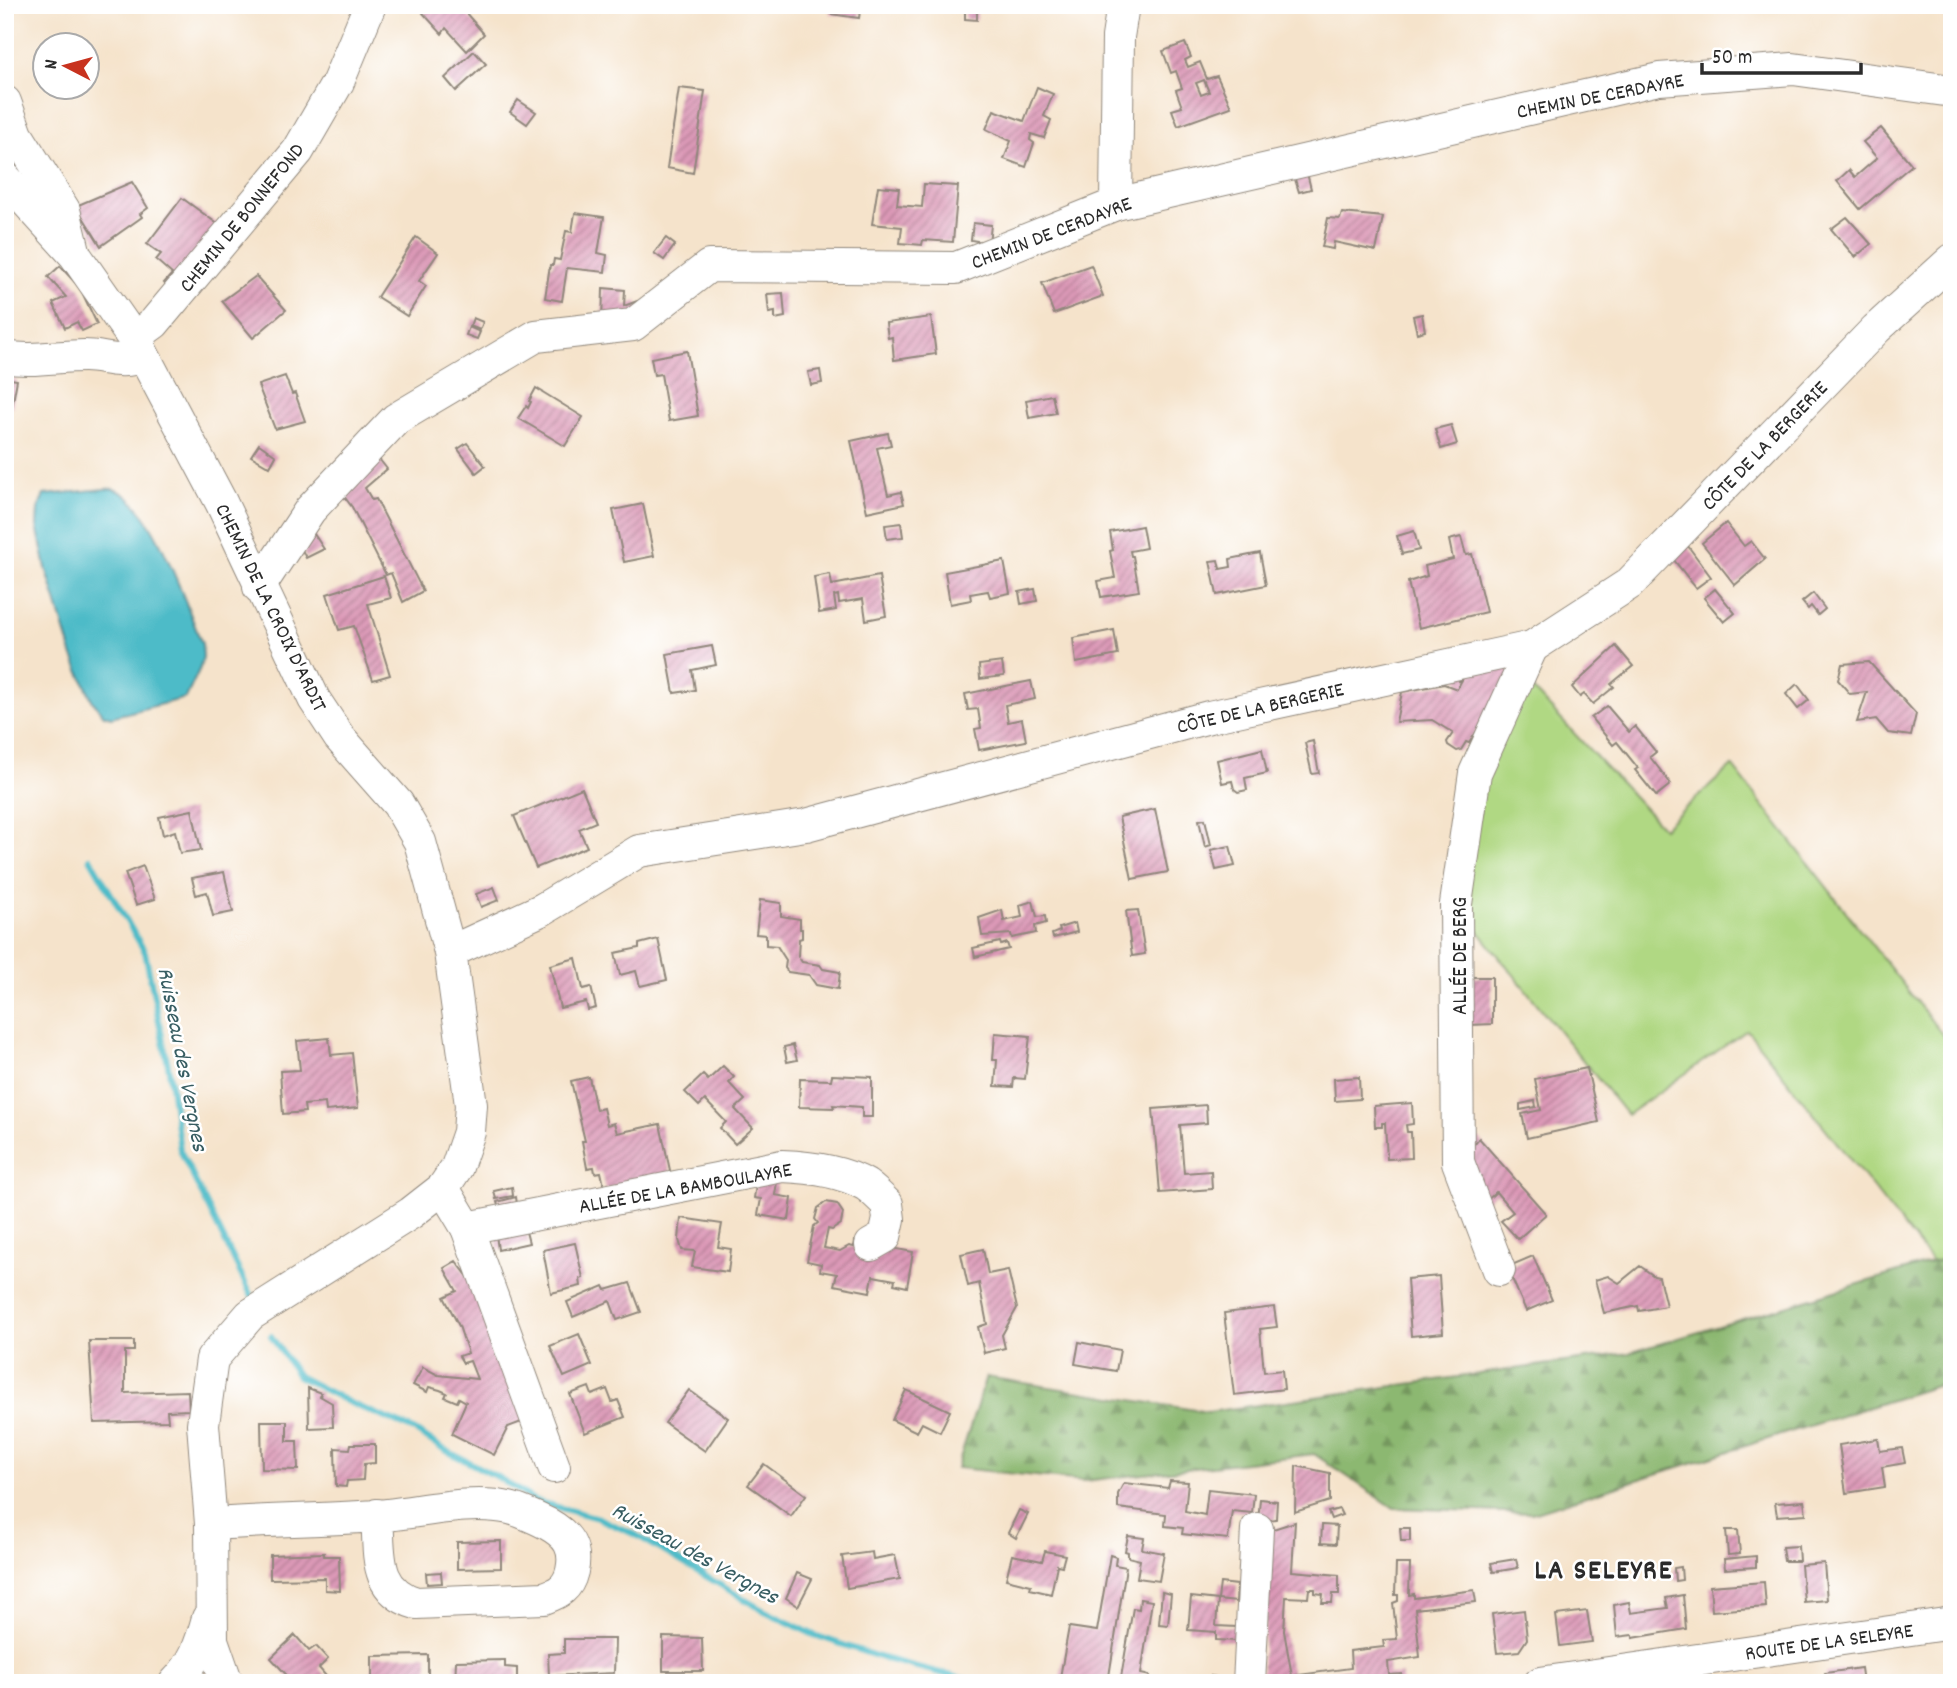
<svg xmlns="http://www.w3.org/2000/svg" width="1957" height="1688" font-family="Dekko,sans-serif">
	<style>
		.grass { fill: #b0d883; stroke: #6e8257; stroke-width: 2 }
		.forest { fill: url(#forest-firs); stroke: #5c724e; stroke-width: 2 }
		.water { fill: #4ebbc8; stroke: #3c737a; stroke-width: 2 }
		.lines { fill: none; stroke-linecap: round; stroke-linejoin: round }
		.stream { stroke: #4ebbc8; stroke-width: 6 }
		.building { fill: url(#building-hatch); fill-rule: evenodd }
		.minor-casing { stroke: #90877b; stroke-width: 34 }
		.minor { stroke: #fff; stroke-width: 32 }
		.labels { text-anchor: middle; stroke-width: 5; stroke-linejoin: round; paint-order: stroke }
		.street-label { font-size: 21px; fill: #2b2b2b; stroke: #fff }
		.water-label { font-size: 23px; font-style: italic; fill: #375d62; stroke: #fff }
		.district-label { font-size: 28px; font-weight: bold; letter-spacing: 2px; fill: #2b2b2b; stroke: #fff }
	</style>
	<defs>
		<pattern id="forest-firs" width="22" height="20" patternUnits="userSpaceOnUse" patternTransform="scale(1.75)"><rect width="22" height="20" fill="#8cb871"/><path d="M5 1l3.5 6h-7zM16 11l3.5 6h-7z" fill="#73965d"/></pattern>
		<pattern id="building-hatch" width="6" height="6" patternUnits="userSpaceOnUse" patternTransform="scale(1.75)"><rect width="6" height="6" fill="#dc99b7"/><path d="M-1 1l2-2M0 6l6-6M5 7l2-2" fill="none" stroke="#b37d95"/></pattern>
	</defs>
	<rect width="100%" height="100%" fill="#fff"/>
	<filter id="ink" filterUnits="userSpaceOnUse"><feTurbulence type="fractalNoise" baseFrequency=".0143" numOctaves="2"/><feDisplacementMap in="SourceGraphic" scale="14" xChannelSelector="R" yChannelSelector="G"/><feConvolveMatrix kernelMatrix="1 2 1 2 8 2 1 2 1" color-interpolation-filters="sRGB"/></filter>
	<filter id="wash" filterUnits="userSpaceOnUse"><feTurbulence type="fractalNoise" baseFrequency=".00686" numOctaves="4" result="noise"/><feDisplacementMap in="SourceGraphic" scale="28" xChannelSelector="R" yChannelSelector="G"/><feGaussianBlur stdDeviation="1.57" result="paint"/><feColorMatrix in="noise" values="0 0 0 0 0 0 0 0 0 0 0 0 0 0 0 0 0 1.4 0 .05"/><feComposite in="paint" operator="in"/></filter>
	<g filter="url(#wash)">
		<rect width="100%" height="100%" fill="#f5e3cb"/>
		<!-- grass -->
		<polygon class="grass" points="1524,680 1663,828 1732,766 1952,1047 1952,1258 1932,1262 1747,1030 1627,1115 1463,912 1485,771"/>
		<!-- forest -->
		<polygon class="forest" points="1952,1258 1952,1381 1532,1513 1394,1508 1314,1454 1084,1481 957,1468 986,1377 1208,1412 1629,1353 1932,1262"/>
		<!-- water -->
		<path class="water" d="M105 489C109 489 112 488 116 490 153 502 187 608 202 644L203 657 200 668 186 698 111 717 104 715 93 702 73 657 46 568 37 526 38 509 44 495Z"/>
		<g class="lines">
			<!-- stream -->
			<g class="stream">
				<polyline points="90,858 145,952 169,1070 180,1150 254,1301"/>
				<polyline points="271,1336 298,1376 350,1403 412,1429 445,1450 501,1479 535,1501 598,1518 636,1535 761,1609 814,1635 882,1658 979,1683"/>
			</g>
		</g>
		<g id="blocks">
			<!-- building -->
			<g class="building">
				<polygon points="431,5 459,5 484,34 467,51 446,28 442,34 423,13"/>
				<polygon points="831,5 861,5 859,18 830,14"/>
				<polygon points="965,9 977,11 977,20 965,19"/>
				<path d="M1185 43 1191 57 1185 60 1188 67 1200 62 1207 79 1217 76 1231 107 1178 126 1172 110 1182 107 1176 90 1182 88 1176 71 1171 73 1163 51ZM1204 80 1209 92 1201 95 1196 83Z"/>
				<polygon points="474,51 486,64 456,91 445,78"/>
				<polygon points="1037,87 1053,94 1044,116 1051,120 1044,138 1031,134 1030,140 1034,143 1026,167 1004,159 1011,141 986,129 994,110 1024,121"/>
				<polygon points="679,88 705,91 693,173 667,168"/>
				<polygon points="518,100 536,112 527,124 510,112"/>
				<polygon points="1881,128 1912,165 1860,209 1837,181 1849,170 1855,177 1877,158 1863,142"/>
				<polygon points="1307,173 1311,189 1299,192 1294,176"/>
				<polygon points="132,182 148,208 140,214 142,217 101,246 76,206"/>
				<polygon points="924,184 958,186 953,242 923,240 922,245 900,243 902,227 872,224 878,186 899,188 897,205 922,207"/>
				<polygon points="182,198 219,225 171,289 164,283 172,274 156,260 161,254 147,244"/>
				<polygon points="575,213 604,217 598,253 607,255 605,272 567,268 562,301 545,298 550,265 553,265 554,259 560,260 566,231 572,232"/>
				<polygon points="1342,213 1383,217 1376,251 1334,242 1333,249 1322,247 1328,218 1340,219"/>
				<polygon points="1847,217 1871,244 1855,257 1831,229"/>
				<polygon points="973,223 991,225 989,243 971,240"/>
				<polygon points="416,237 438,253 419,281 426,286 407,316 377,297"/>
				<polygon points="666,238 675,245 664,260 654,253"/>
				<polygon points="1091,265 1103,296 1054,314 1042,283"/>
				<polygon points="60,266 80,288 97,324 82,331 77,322 65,328 53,303 66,297 48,277"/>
				<polygon points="256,276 286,310 253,338 222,301"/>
				<polygon points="603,288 625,290 624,306 637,301 641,313 602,324"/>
				<polygon points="783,293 785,317 775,319 775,312 769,313 767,294"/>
				<polygon points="1422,314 1425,331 1417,333 1413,316"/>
				<polygon points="931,317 936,354 894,360 892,337 888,338 886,323"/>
				<polygon points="473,318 483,322 480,330 470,326"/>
				<polygon points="469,327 480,332 477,339 466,335"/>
				<polygon points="687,351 698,416 669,421 661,374 654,375 651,358"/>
				<polygon points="820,370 822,383 811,385 808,372"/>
				<polygon points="285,376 292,394 295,393 305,421 275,429 258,385"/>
				<polygon points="5,378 17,380 12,407 5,406"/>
				<polygon points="536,388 583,417 565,446 518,418 526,406 528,408 531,402 529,401"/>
				<polygon points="1052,395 1056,413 1029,418 1026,400"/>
				<polygon points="1451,425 1457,444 1441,449 1435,429"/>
				<polygon points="888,433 891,445 877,448 888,495 901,492 904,504 867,512 851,441"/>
				<polygon points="467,443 485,466 476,473 458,449"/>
				<polygon points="259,444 276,456 270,467 251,456"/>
				<polygon points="372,450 387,469 365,488 372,500 376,499 423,591 403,602 391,573 386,575 352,507 337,487"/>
				<polygon points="643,504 654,556 624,562 613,510"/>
				<polygon points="901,523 903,537 887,539 885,525"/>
				<polygon points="1726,523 1744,546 1751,541 1765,559 1735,585 1702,543"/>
				<polygon points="1142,526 1146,548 1130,551 1131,556 1133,556 1139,591 1101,597 1098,581 1115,578 1110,551 1113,550 1110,532"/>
				<polygon points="1414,531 1419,550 1402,554 1397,536"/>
				<polygon points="314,534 324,549 306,558 298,542"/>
				<polygon points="1461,537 1466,555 1472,554 1486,612 1419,628 1408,582 1427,576 1425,566 1453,559 1449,540"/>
				<polygon points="1688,546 1711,577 1696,588 1674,560"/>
				<polygon points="1260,553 1266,585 1217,595 1210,561 1218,560 1220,569 1231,567 1230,559"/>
				<polygon points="1004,561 1010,593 990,597 988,591 970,594 971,600 950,604 945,572"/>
				<polygon points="830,574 832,585 879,576 886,616 866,620 863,599 839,603 838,595 834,596 836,610 819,613 814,577"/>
				<polygon points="384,576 391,598 368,604 390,675 373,680 354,626 339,630 327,594"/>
				<polygon points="1035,589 1037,601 1021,604 1019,592"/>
				<polygon points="1715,589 1735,613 1724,622 1704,598"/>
				<polygon points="1813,593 1825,609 1818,615 1811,606 1808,609 1802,602"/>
				<polygon points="1114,630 1118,655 1076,663 1073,638"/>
				<polygon points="712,646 716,665 692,670 695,690 674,693 667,654"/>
				<polygon points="1616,646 1633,666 1611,684 1614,687 1593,704 1584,694 1580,697 1572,687"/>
				<polygon points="1002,662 1004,676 980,679 979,665"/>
				<polygon points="1869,662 1916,714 1911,736 1888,733 1876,719 1857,722 1867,692 1850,694 1838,680 1842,664"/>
				<polygon points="1514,668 1491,709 1469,743 1466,742 1461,750 1457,751 1448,745 1447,742 1453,733 1432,720 1396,722 1402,692 1444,684 1457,689 1462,680 1459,681 1457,674"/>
				<polygon points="1031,681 1035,699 1005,705 1008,722 1022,719 1026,741 979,750 975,729 981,728 978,709 968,710 965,694"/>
				<polygon points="1797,684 1809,700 1798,709 1786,694"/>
				<polygon points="1607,706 1629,732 1635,726 1656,752 1650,757 1671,784 1656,796 1635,770 1638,768 1617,742 1613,745 1591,718"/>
				<polygon points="1313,741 1319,773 1312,774 1305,743"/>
				<polygon points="1262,749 1267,773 1245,778 1247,790 1238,792 1234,789 1232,781 1222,783 1217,760"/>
				<polygon points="582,788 596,822 579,829 587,847 536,868 514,816"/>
				<polygon points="1155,809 1168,872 1132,879 1119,817"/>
				<polygon points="192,810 201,850 180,853 175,831 163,835 159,817"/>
				<polygon points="1205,819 1211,845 1205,847 1199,820"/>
				<polygon points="1230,846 1235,866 1216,870 1211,850"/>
				<polygon points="143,866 155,899 136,905 125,873"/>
				<polygon points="224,872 233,912 213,916 207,892 196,895 192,878"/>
				<polygon points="494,887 499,900 481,907 476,894"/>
				<polygon points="760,900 781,903 781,916 800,919 800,929 802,929 802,938 799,939 798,956 802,962 820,965 823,969 840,972 838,989 816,985 809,975 788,972 785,968 786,960 777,946 766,945 766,935 756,934"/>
				<polygon points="1033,901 1037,917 1045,916 1046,923 1035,926 1036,933 1012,938 1011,934 982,936 979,918 1002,910 1004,921 1022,917 1020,905"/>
				<polygon points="1138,910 1145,954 1132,956 1126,911"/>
				<polygon points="1075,923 1077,932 1053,938 1052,934 1060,931 1059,928"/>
				<polygon points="658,939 667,980 640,986 636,971 620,975 615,953 639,948 639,944"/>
				<polygon points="1000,942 1001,945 1007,943 1009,949 975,957 973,948"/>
				<polygon points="576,958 583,989 591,987 596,1008 588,1010 586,1002 560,1008 550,965"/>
				<polygon points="1469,977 1492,977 1492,1024 1470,1025"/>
				<polygon points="995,1033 1030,1036 1025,1079 1014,1078 1013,1087 995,1086 997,1060 993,1060"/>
				<polygon points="329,1038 331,1055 352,1053 358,1108 326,1111 325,1103 304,1105 305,1112 283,1114 280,1071 300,1070 297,1041"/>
				<polygon points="793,1045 797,1060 787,1062 784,1047"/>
				<polygon points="723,1066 734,1077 729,1083 745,1100 735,1109 753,1128 735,1144 720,1128 726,1122 705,1100 699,1106 685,1092 703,1075 708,1080"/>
				<polygon points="1587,1068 1599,1122 1527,1138 1522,1114 1541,1110 1535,1079"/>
				<polygon points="832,1075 872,1077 872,1117 862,1117 862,1107 833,1105 834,1108 799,1107 800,1079 831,1080"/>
				<polygon points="589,1077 596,1110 603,1108 607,1125 614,1123 617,1133 660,1124 671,1175 605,1190 601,1172 595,1173 594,1167 587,1168 582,1141 585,1141 571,1081"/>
				<polygon points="1359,1077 1360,1099 1335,1101 1334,1079"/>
				<polygon points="1535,1101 1536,1107 1520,1110 1520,1104"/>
				<polygon points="1412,1103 1413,1124 1406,1125 1407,1132 1411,1132 1412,1158 1387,1159 1385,1123 1382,1123 1382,1127 1375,1127 1374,1106"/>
				<polygon points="1206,1105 1207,1123 1180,1125 1184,1173 1211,1171 1212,1189 1160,1193 1153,1109"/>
				<polygon points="1479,1138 1546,1214 1518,1239 1501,1221 1513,1212 1496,1192 1482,1205 1465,1155"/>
				<polygon points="757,1179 777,1182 775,1195 792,1198 789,1220 758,1215 761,1199 754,1198"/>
				<polygon points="512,1187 513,1196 496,1199 494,1191"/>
				<polygon points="516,1197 517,1204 499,1210 497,1202"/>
				<polygon points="826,1202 837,1204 843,1213 841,1224 832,1230 828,1229 824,1248 840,1251 849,1246 854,1247 855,1241 913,1252 907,1287 894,1284 895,1280 873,1276 870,1292 834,1285 837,1274 820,1271 821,1264 807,1261 814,1226 818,1223 815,1219 818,1208"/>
				<polygon points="681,1218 722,1224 718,1247 731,1249 728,1272 692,1267 695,1251 682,1250 679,1240"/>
				<polygon points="525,1228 529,1243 498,1250 496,1234"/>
				<polygon points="575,1243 583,1278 580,1279 581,1286 551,1293 543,1250"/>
				<polygon points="983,1249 988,1274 1008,1270 1017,1308 1002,1335 1005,1348 984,1353 978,1327 987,1324 979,1283 968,1286 961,1254"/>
				<polygon points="1533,1256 1552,1300 1526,1311 1507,1267"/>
				<polygon points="456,1261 485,1299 527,1420 508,1427 494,1455 452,1434 466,1402 459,1398 457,1402 445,1397 447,1393 440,1390 429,1387 427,1392 413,1385 423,1367 438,1375 477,1379 470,1361 463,1363 459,1356 468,1353 459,1326 444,1297 457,1291 444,1268"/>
				<polygon points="1640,1266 1654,1276 1659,1277 1666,1306 1639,1311 1638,1306 1604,1313 1595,1280 1608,1276 1619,1283"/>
				<polygon points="1439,1276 1443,1333 1411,1336 1407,1279"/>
				<polygon points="630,1283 641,1312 617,1320 610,1301 573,1317 567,1302 604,1286 606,1290"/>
				<polygon points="1274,1307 1277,1327 1260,1329 1264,1372 1282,1370 1284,1389 1234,1395 1224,1313"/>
				<polygon points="579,1334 592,1365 564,1377 550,1346"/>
				<polygon points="89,1341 134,1341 134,1351 125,1351 125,1393 188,1391 189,1410 167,1411 168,1421 94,1423"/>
				<polygon points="1079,1342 1120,1350 1116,1371 1075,1364"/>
				<polygon points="589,1387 592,1395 607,1389 612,1402 618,1400 625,1417 585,1433 570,1394"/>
				<polygon points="308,1388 321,1393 320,1396 332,1403 333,1427 309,1428"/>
				<polygon points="689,1390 728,1418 705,1451 665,1423"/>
				<polygon points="906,1390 950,1411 940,1432 922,1423 917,1432 892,1420"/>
				<polygon points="261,1421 287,1421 287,1441 297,1441 298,1470 262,1469"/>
				<polygon points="1878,1439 1880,1451 1902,1448 1905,1463 1882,1467 1885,1487 1846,1493 1839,1445"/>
				<polygon points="351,1444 375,1444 375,1463 364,1464 363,1480 347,1481 346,1487 336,1486 335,1448 350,1449"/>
				<polygon points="764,1464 806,1495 791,1516 748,1485"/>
				<polygon points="1296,1466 1330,1473 1330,1501 1295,1512"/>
				<polygon points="1170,1481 1188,1482 1185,1511 1205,1515 1208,1489 1254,1494 1252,1513 1232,1511 1228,1539 1182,1534 1183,1528 1165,1526 1166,1514 1118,1508 1118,1494 1124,1483 1168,1488"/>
				<polygon points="1260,1499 1277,1501 1276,1519 1258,1522"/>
				<polygon points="1804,1501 1806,1514 1777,1516 1775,1503"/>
				<polygon points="1339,1509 1342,1515 1331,1519 1328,1512"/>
				<polygon points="1019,1510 1028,1514 1016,1538 1008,1533"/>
				<polygon points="1295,1522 1292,1571 1339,1575 1339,1594 1333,1594 1332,1603 1322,1603 1323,1594 1315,1593 1315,1589 1309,1589 1308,1598 1286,1597 1284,1631 1292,1676 1351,1668 1350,1651 1384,1647 1383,1640 1397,1639 1393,1603 1398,1601 1398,1595 1395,1595 1396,1564 1410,1564 1409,1595 1414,1594 1414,1598 1474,1590 1476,1602 1415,1609 1420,1657 1388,1662 1389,1675 1402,1674 1402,1683 1261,1683 1270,1530"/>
				<polygon points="1322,1525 1337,1526 1336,1544 1321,1543"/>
				<polygon points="1400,1528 1410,1528 1410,1541 1401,1541"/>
				<polygon points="1726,1530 1738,1530 1740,1554 1728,1555"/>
				<polygon points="1128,1536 1144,1538 1142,1549 1164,1553 1159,1581 1137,1578 1140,1560 1128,1557 1128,1552 1125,1551"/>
				<polygon points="501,1541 501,1568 457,1569 457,1542"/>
				<polygon points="1798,1546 1799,1561 1784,1561 1782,1547"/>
				<polygon points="1045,1551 1065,1555 1062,1566 1057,1565 1051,1594 1030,1589 1031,1585 1006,1579 1012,1555 1042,1561"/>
				<polygon points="872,1552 873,1559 895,1555 900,1579 847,1588 842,1556"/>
				<polygon points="324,1553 324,1556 339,1556 340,1591 325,1590 325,1578 270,1579 270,1555"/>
				<polygon points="1110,1555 1116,1557 1115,1565 1126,1567 1108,1683 1059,1683 1069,1627 1097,1631"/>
				<polygon points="1756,1556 1756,1567 1725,1569 1724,1559"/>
				<polygon points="1516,1559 1518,1568 1493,1572 1491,1563"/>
				<polygon points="1824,1563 1827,1600 1804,1602 1801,1565"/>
				<polygon points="1681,1567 1682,1580 1675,1581 1674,1568"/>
				<polygon points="441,1572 442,1583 427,1584 426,1573"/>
				<polygon points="797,1573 812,1579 798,1606 786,1598"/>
				<polygon points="1764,1582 1766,1607 1712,1611 1710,1586"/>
				<polygon points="1220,1583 1237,1585 1236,1602 1218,1600"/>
				<polygon points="1162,1592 1171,1594 1168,1625 1159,1624"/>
				<polygon points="1683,1595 1686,1629 1633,1638 1633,1635 1617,1637 1614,1605 1629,1602 1631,1613 1668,1608 1666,1598"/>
				<polygon points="1191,1597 1218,1600 1216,1626 1237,1627 1236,1641 1216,1640 1216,1632 1188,1630"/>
				<polygon points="1140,1599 1152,1601 1141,1674 1150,1676 1149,1683 1120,1683 1133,1608 1139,1609"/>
				<polygon points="1524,1610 1527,1639 1519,1651 1497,1653 1492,1614"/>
				<polygon points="1587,1611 1592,1642 1560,1646 1556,1615"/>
				<polygon points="295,1635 309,1651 316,1646 328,1659 319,1668 332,1683 294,1683 271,1658"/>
				<polygon points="663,1637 702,1638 703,1671 663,1671"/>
				<polygon points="564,1639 615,1639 614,1673 549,1676 548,1654 564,1653"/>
				<polygon points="428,1655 428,1683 372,1683 372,1656"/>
				<polygon points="505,1660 505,1667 517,1668 517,1683 455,1683 456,1661"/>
				<polygon points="1861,1668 1863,1683 1827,1683 1825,1673"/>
				<polygon points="1211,1676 1234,1680 1233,1683 1210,1683"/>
				<polygon points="1782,1676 1784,1683 1759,1683 1759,1679"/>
			</g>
		</g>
	</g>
	<g filter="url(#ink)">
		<use href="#blocks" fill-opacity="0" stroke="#90877b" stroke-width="2"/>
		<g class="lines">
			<defs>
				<g id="minor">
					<polyline points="5,102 17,135 64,210 74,251"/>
					<polyline points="5,178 75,255 138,345 221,502 314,699 339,737 398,804 420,842 450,952 471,1105 469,1132 457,1167 443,1188 411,1213 250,1315 212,1359 203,1424 211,1524 212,1640 227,1683"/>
					<polyline points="1116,204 1118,37 1123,5"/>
					<path d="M5 357C31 362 57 356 84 356 102 356 116 363 134 359L143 331 154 323 298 151 338 82 370 5"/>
					<polyline points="259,587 310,510 396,419 536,336 633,325 709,266 956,268 1116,204 1659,79 1793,69 1952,91"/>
					<polyline points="450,952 543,909 639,851 806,825 1209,717 1532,647 1629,584 1876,329 1952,260"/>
					<polyline points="443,1188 467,1228 554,1467"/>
					<path d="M467 1228 782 1166C809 1167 842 1171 866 1185 873 1190 880 1197 887 1204L889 1219 885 1237 871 1245"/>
					<polyline points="1499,1270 1458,1162 1456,904 1475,773 1532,647"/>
					<path d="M211 1524C266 1520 321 1520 376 1516 417 1513 469 1499 509 1508 522 1511 536 1518 548 1524 568 1535 577 1548 572 1571 568 1588 559 1593 544 1598L416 1603C373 1590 380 1553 377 1515"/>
					<path d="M175 1683C194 1664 201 1644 208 1618"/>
					<polyline points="1249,1683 1257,1529"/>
					<polyline points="1540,1683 1952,1623"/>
				</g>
			</defs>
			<!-- minor casing -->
			<use href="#minor" class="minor-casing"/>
			<!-- minor -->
			<use href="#minor" class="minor"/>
		</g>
	</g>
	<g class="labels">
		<!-- street labels -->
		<g class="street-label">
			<text transform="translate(1600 95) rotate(-11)" y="7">CHEMIN DE CERDAYRE</text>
			<text transform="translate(241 217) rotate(-51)" y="7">CHEMIN DE BONNEFOND</text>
			<text transform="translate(1051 232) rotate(-21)" y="7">CHEMIN DE CERDAYRE</text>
			<text transform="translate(1764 445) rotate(-46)" y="7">CÔTE DE LA BERGERIE</text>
			<text transform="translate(272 607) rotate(64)" y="7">CHEMIN DE LA CROIX D'ARDIT</text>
			<text transform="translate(1260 707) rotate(-13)" y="7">CÔTE DE LA BERGERIE</text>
			<text transform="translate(1459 956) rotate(-90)" y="7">ALLÉE DE BERG</text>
			<text transform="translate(685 1187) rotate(-10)" y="7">ALLÉE DE LA BAMBOULAYRE</text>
			<text transform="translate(1829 1641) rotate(-8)" y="7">ROUTE DE LA SELEYRE</text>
		</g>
		<!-- water labels -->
		<g class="water-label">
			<text transform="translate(184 1059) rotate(79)" y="8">Ruisseau des Vergnes</text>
			<text transform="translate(696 1552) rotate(29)" y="8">Ruisseau des Vergnes</text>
		</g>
		<!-- district labels -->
		<g class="district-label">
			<text x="1604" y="1578">LA SELEYRE</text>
		</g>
	</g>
	<!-- margin -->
	<rect width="1957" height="1688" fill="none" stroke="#fff" stroke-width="28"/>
	<!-- north arrow -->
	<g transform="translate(66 66) rotate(276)"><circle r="33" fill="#ffffff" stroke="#aaaaaa" stroke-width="2"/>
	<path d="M0-5L12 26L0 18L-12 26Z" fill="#c8321e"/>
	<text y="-10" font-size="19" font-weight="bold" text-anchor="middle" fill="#2b2b2b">N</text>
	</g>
	<!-- scale -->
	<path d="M1702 63v10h159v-10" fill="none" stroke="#2b2b2b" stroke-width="3.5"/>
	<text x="1712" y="63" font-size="21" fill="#2b2b2b" stroke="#ffffff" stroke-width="5" paint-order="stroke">50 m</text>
</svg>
